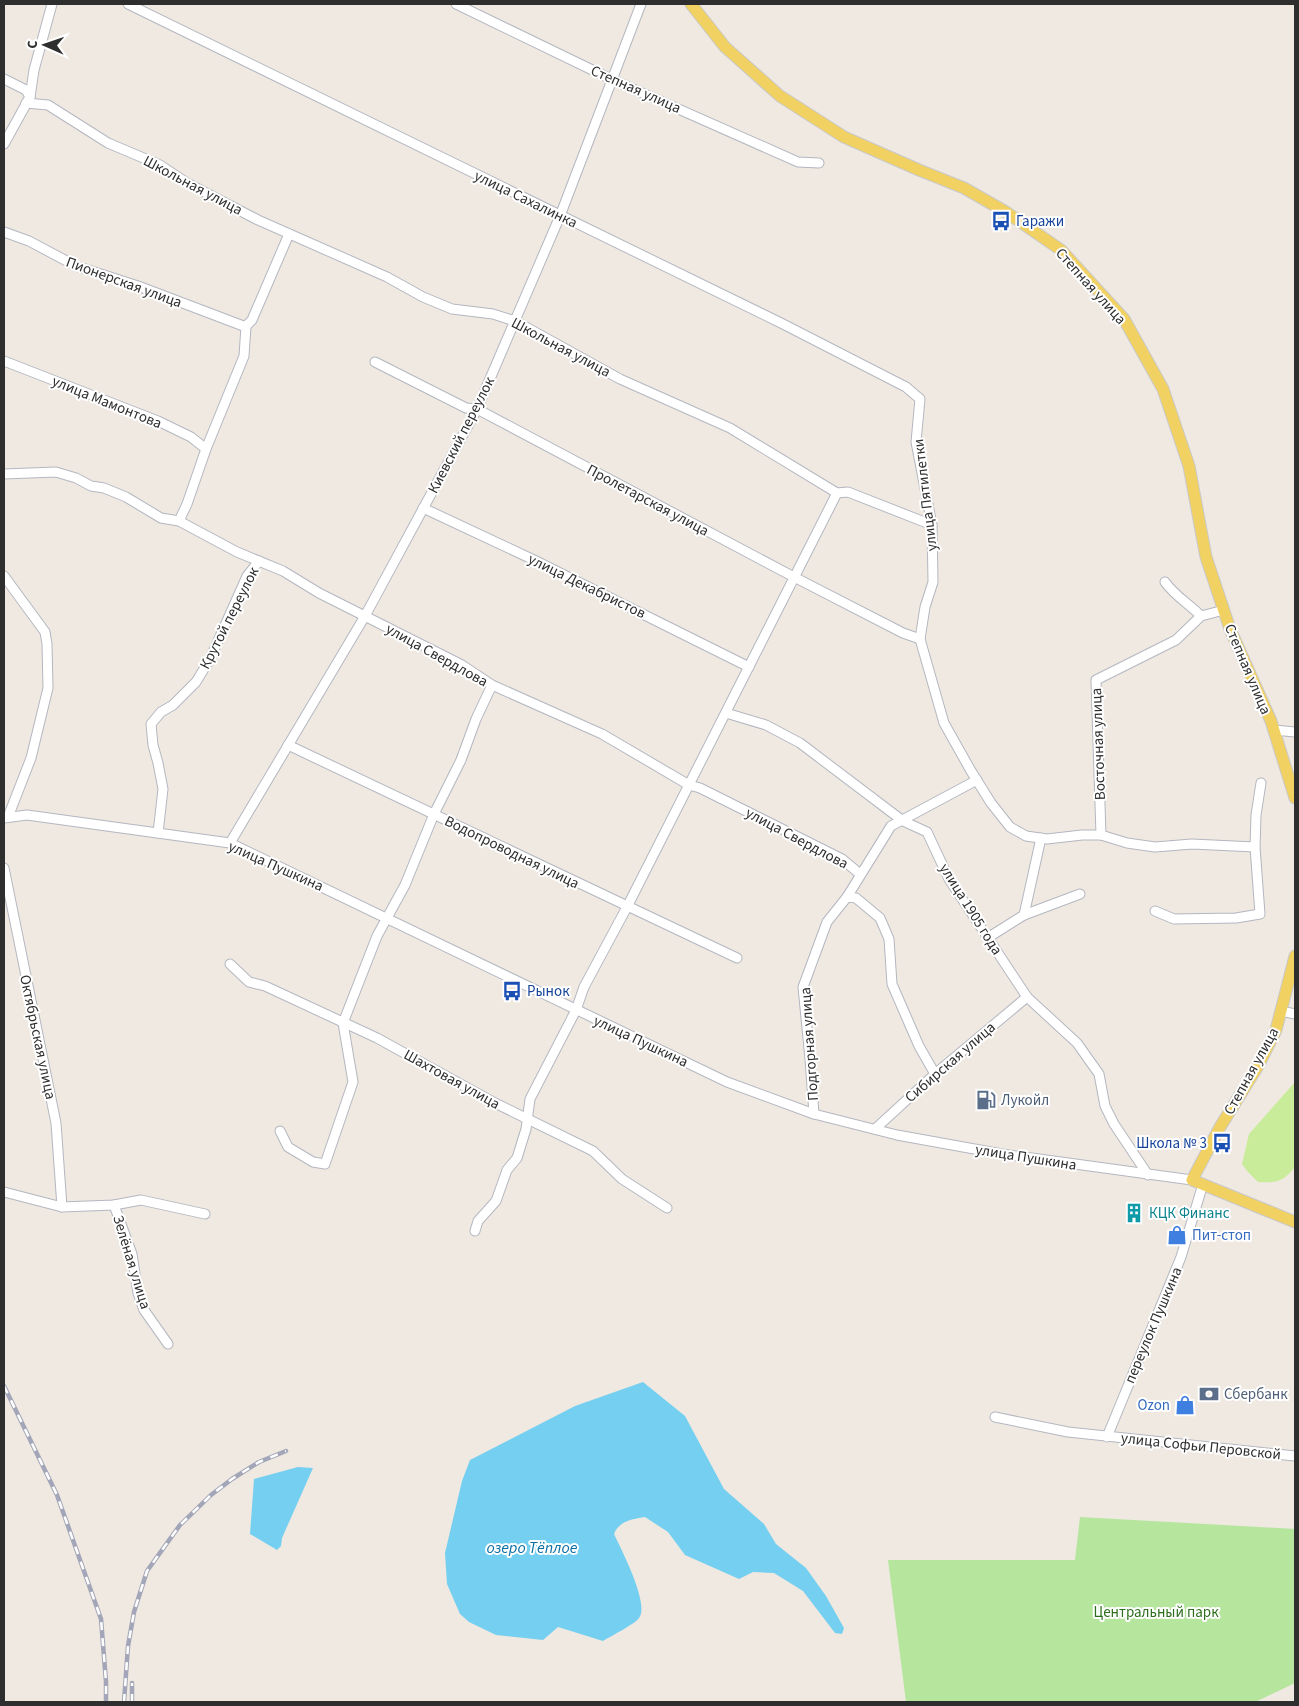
<svg xmlns="http://www.w3.org/2000/svg" width="1299" height="1706" font-family="'Source Sans 3',sans-serif">
	<style>
		.green { fill: #b6e59e }
		.pitch { fill: #c9ec9a }
		.water { fill: #75cff0 }
		.lines { fill: none; stroke-linecap: round; stroke-linejoin: round }
		.minor-casing { stroke: #b4b7c1; stroke-width: 11 }
		.major-casing { stroke: #c9c9c9; stroke-width: 13 }
		.minor { stroke: #fff; stroke-width: 9 }
		.major { stroke: #f2d163; stroke-width: 11 }
		.rail-casing { stroke: #a3a6b8; stroke-width: 4.5 }
		.rail { stroke: #fff; stroke-width: 2.5; stroke-dasharray: 8; stroke-linecap: butt }
		.labels { text-anchor: middle; stroke-width: 4; stroke-linejoin: round; paint-order: stroke }
		.street-label { font-size: 15px; fill: #2e2e2e; stroke: #fff }
		.transit-label { font-size: 15px; fill: #164399; stroke: #fff; text-anchor: start }
		.service-label { font-size: 15px; fill: #4e5e75; stroke: #fff; text-anchor: start }
		.culture-label { font-size: 15px; fill: #0d838f; stroke: #fff; text-anchor: start }
		.shop-label { font-size: 15px; fill: #366cbe; stroke: #fff; text-anchor: start }
		.park-label { font-size: 15px; fill: #2c6e1b; stroke: #fff }
		.water-label { font-size: 16px; font-style: italic; fill: #0d6fa3; stroke: #fff }
	</style>
	<rect width="100%" height="100%" fill="#efe9e1"/>
	<!-- green -->
	<polygon class="green" points="1080,1517 1295,1529 1295,1683 1255,1702 906,1702 888,1560 1075,1560"/>
	<!-- pitch -->
	<path class="pitch" d="M1295 1082V1167C1283 1182 1277 1183 1258 1182L1247 1171 1242 1164 1249 1134Z"/>
	<!-- water -->
	<g class="water">
		<path d="M643 1382 685 1416 724 1489 764 1524 776 1544 806 1568 826 1596 844 1628 842 1634 835 1633 803 1591 774 1573 753 1572 739 1579 685 1555 668 1532 645 1517C632 1519 619 1521 614 1534 621 1549 650 1604 639 1618 635 1624 611 1636 603 1641L558 1627 543 1640 496 1635 469 1622 460 1614 447 1584 445 1553 462 1481 470 1460 575 1406Z"/>
		<polygon points="298,1467 313,1468 282,1538 281,1546 277,1550 250,1534 254,1479"/>
	</g>
	<g class="lines">
		<defs>
			<g id="minor">
				<polyline points="128,4 783,324 906,387 920,399 916,442 932,525 933,582 925,607 920,639 944,723 971,771 991,803 1010,827 1026,836 1047,839 1082,835 1101,835 1127,843 1155,847 1192,844 1255,847 1256,815 1261,783"/>
				<polyline points="456,4 613,80 798,162 819,163"/>
				<polyline points="4,79 26,90 30,97"/>
				<polyline points="26,103 48,105 108,143 160,165 187,183 258,220 387,277 423,297 452,309 493,314 515,321 620,379 730,428 837,493 848,492 932,525"/>
				<polyline points="4,144 30,97 34,70 52,4"/>
				<polyline points="4,232 29,241 76,266 138,286 246,327"/>
				<polyline points="4,361 158,421 191,437 206,449"/>
				<polyline points="375,362 466,408 477,409 794,577 903,633 920,639"/>
				<polyline points="4,474 56,472 76,478 91,486 104,488 126,497 161,518 179,521 237,552 283,571 319,593 462,665 492,685 602,734 689,785 700,788 842,859 860,874"/>
				<polyline points="423,508 534,560 749,667"/>
				<polyline points="179,521 187,504 206,449 244,356 246,326 252,320 289,234"/>
				<polyline points="4,576 45,632 47,644 48,688 31,758 8,817"/>
				<path d="M1165 582C1175 596 1189 604 1201 616"/>
				<polyline points="726,713 766,725 800,743 903,821 927,832 949,879 1027,997 1077,1043 1099,1074 1105,1106 1114,1124 1148,1175"/>
				<polyline points="1274,730 1295,732"/>
				<polyline points="288,745 737,958"/>
				<polyline points="4,818 27,815 230,843 727,1082 814,1114 897,1135 1002,1154 1192,1180"/>
				<polyline points="158,833 163,789 158,763 153,745 151,724 161,712 173,705 196,682 210,659 247,576 259,561"/>
				<polyline points="1101,835 1096,680 1176,640 1201,616 1224,610"/>
				<polyline points="230,843 365,616 477,409 560,216 641,4"/>
				<polyline points="4,868 56,1123 62,1207"/>
				<polyline points="847,897 856,898 880,918 889,939 892,984 919,1046 935,1074"/>
				<polyline points="1155,911 1174,919 1236,918 1260,914 1255,847"/>
				<polyline points="1024,915 1080,894"/>
				<polyline points="989,937 1024,915 1041,838"/>
				<polyline points="230,964 249,982 265,986 377,1038 495,1103 593,1151 622,1179 667,1208"/>
				<polyline points="1281,1011 1295,1014"/>
				<polyline points="814,1114 810,1059 803,987 827,922 847,897 891,826 977,780"/>
				<polyline points="875,1129 935,1074 1027,997"/>
				<polyline points="280,1131 288,1147 313,1162 325,1164 353,1082 343,1023 377,936 405,885 434,814 461,760 476,719 492,685"/>
				<polyline points="4,1192 62,1207 114,1205 141,1200 205,1214"/>
				<polyline points="114,1205 132,1254 138,1293 144,1310 168,1344"/>
				<polyline points="475,1231 478,1221 496,1201 507,1170 517,1158 526,1129 530,1099 576,1010 584,987 627,907 837,493"/>
				<polyline points="995,1417 1068,1432 1295,1456"/>
				<polyline points="1107,1437 1181,1257 1203,1184"/>
			</g>
			<g id="major">
				<polyline points="691,4 725,47 780,96 844,137 919,170 964,188 1006,212 1061,250 1124,319 1163,389 1189,466 1206,557 1230,629 1271,721 1295,798"/>
				<polyline points="1295,956 1276,1030 1258,1066 1220,1127 1192,1180 1295,1222"/>
			</g>
		</defs>
		<!-- minor casing -->
		<use href="#minor" class="minor-casing"/>
		<!-- major casing -->
		<use href="#major" class="major-casing"/>
		<!-- minor -->
		<use href="#minor" class="minor"/>
		<!-- major -->
		<use href="#major" class="major"/>
		<defs>
			<g id="rail">
				<polyline points="4,1386 57,1495 101,1619 106,1682 106,1702"/>
				<polyline points="124,1702 128,1646 134,1612 147,1571 180,1525 211,1495 232,1479 259,1462 286,1451"/>
				<polyline points="132,1702 132,1683"/>
			</g>
		</defs>
		<!-- rail casing -->
		<use href="#rail" class="rail-casing"/>
		<!-- rail -->
		<use href="#rail" class="rail"/>
	</g>
	<!-- icons -->
	<defs>
		<symbol id="bus-bare" viewBox="-9 -9 18 18"><path d="M-5-6H5V4H4V6H2V4H-2V6H-4V4H-5ZM-3.5-4V0h7V-4ZM-3.5 1.2v1.5H-2V1.2ZM2 1.2v1.5H3.5V1.2Z" fill="#1a4fb4" stroke="#fff" stroke-width="2.5" paint-order="stroke"/></symbol>
		<symbol id="fuel-bare" viewBox="-9 -9 18 18"><path d="M-5.5-6h7V0h2V4h1.3V-2.5L3-4.5l.8-.8L6-3V5H2.5V1h-1V6h-7ZM-4.2-4.7v3.2H.2V-4.7Z" fill="#5c6f8a" stroke="#fff" stroke-width="2.5" paint-order="stroke"/></symbol>
		<symbol id="building-bare" viewBox="-9 -9 18 18"><path d="M-4-6H4V6H1V3H-1V6H-4ZM-2.5-4.3h1.7v1.8h-1.7ZM.8-4.3h1.7v1.8H.8ZM-2.5-1h1.7V.8h-1.7ZM.8-1h1.7V.8H.8Z" fill="#0f9aa8" stroke="#fff" stroke-width="2.5" paint-order="stroke"/></symbol>
		<symbol id="shop-bare" viewBox="-9 -9 18 18"><path d="M-5-2.5h2.3a2.7 3.5 0 0 1 5.4 0H5L5.5 6h-11ZM-1.5-2.5h3a1.5 2.3 0 0 0-3 0Z" fill="#3f7fe0" stroke="#fff" stroke-width="2.5" paint-order="stroke"/></symbol>
		<symbol id="bank-bare" viewBox="-9 -9 18 18"><path d="M-6-4H6V4H-6ZM0-2.3a2.3 2.3 0 1 0 0 4.6a2.3 2.3 0 1 0 0-4.6Z" fill="#5c6f8a" stroke="#fff" stroke-width="2.5" paint-order="stroke"/></symbol>
	</defs>
	<g fill-rule="evenodd">
		<use href="#bus-bare" x="987" y="207" width="28" height="28"/>
		<use href="#bus-bare" x="498" y="977" width="28" height="28"/>
		<use href="#fuel-bare" x="972" y="1086" width="28" height="28"/>
		<use href="#bus-bare" x="1208" y="1129" width="28" height="28"/>
		<use href="#building-bare" x="1120" y="1199" width="28" height="28"/>
		<use href="#shop-bare" x="1163" y="1221" width="28" height="28"/>
		<use href="#bank-bare" x="1195" y="1380" width="28" height="28"/>
		<use href="#shop-bare" x="1171" y="1391" width="28" height="28"/>
	</g>
	<g class="labels">
		<!-- street labels -->
		<g class="street-label">
			<text transform="translate(636 89) rotate(24)" y="5">Степная улица</text>
			<text transform="translate(193 185) rotate(28)" y="5">Школьная улица</text>
			<text transform="translate(526 199) rotate(26)" y="5">улица Сахалинка</text>
			<text transform="translate(124 282) rotate(20)" y="5">Пионерская улица</text>
			<text transform="translate(1091 286) rotate(48)" y="5">Степная улица</text>
			<text transform="translate(561 347) rotate(28)" y="5">Школьная улица</text>
			<text transform="translate(107 402) rotate(22)" y="5">улица Мамонтова</text>
			<text transform="translate(461 435) rotate(-63)" y="5">Киевский переулок</text>
			<text transform="translate(925 495) rotate(-97)" y="5">улица Пятилетки</text>
			<text transform="translate(648 500) rotate(28)" y="5">Пролетарская улица</text>
			<text transform="translate(587 586) rotate(26)" y="5">улица Декабристов</text>
			<text transform="translate(229 618) rotate(-63)" y="5">Крутой переулок</text>
			<text transform="translate(437 655) rotate(29)" y="5">улица Свердлова</text>
			<text transform="translate(1248 669) rotate(67)" y="5">Степная улица</text>
			<text transform="translate(1098 744) rotate(-92)" y="5">Восточная улица</text>
			<text transform="translate(797 838) rotate(28)" y="5">улица Свердлова</text>
			<text transform="translate(512 852) rotate(26)" y="5">Водопроводная улица</text>
			<text transform="translate(276 866) rotate(24)" y="5">улица Пушкина</text>
			<text transform="translate(971 909) rotate(58)" y="5">улица 1905 года</text>
			<text transform="translate(38 1037) rotate(78)" y="5">Октябрьская улица</text>
			<text transform="translate(641 1041) rotate(25)" y="5">улица Пушкина</text>
			<text transform="translate(809 1044) rotate(-94)" y="5">Подгорная улица</text>
			<text transform="translate(950 1062) rotate(-41)" y="5">Сибирская улица</text>
			<text transform="translate(1251 1071) rotate(-61)" y="5">Степная улица</text>
			<text transform="translate(452 1079) rotate(29)" y="5">Шахтовая улица</text>
			<text transform="translate(1026 1157) rotate(9)" y="5">улица Пушкина</text>
			<text transform="translate(132 1262) rotate(73)" y="5">Зелёная улица</text>
			<text transform="translate(1153 1325) rotate(-67)" y="5">переулок Пушкина</text>
			<text transform="translate(1201 1446) rotate(6)" y="5">улица Софьи Перовской</text>
		</g>
		<!-- transit labels -->
		<g class="transit-label">
			<text x="1016" y="226">Гаражи</text>
			<text x="527" y="996">Рынок</text>
			<text x="1207" y="1148" text-anchor="end">Школа № 3</text>
		</g>
		<!-- service labels -->
		<g class="service-label">
			<text x="1001" y="1105">Лукойл</text>
			<text x="1224" y="1399">Сбербанк</text>
		</g>
		<!-- culture labels -->
		<g class="culture-label">
			<text x="1149" y="1218">КЦК Финанс</text>
		</g>
		<!-- shop labels -->
		<g class="shop-label">
			<text x="1192" y="1240">Пит-стоп</text>
			<text x="1170" y="1410" text-anchor="end">Ozon</text>
		</g>
		<!-- park labels -->
		<g class="park-label">
			<text x="1156" y="1617">Центральный парк</text>
		</g>
		<!-- water labels -->
		<g class="water-label">
			<text x="532" y="1553">озеро Тёплое</text>
		</g>
	</g>
	<!-- border -->
	<rect width="1299" height="1706" fill="none" stroke="#2e2e2e" stroke-width="10"/>
	<!-- north arrow -->
	<g transform="translate(45 45) rotate(272)" stroke="#ffffff" stroke-width="4" paint-order="stroke">
	<path d="M0-4L9 19L0 12L-9 19Z" fill="#2e2e2e"/>
	<text y="-8" font-size="14" font-weight="bold" text-anchor="middle" fill="#2e2e2e">С</text>
	</g>
</svg>
